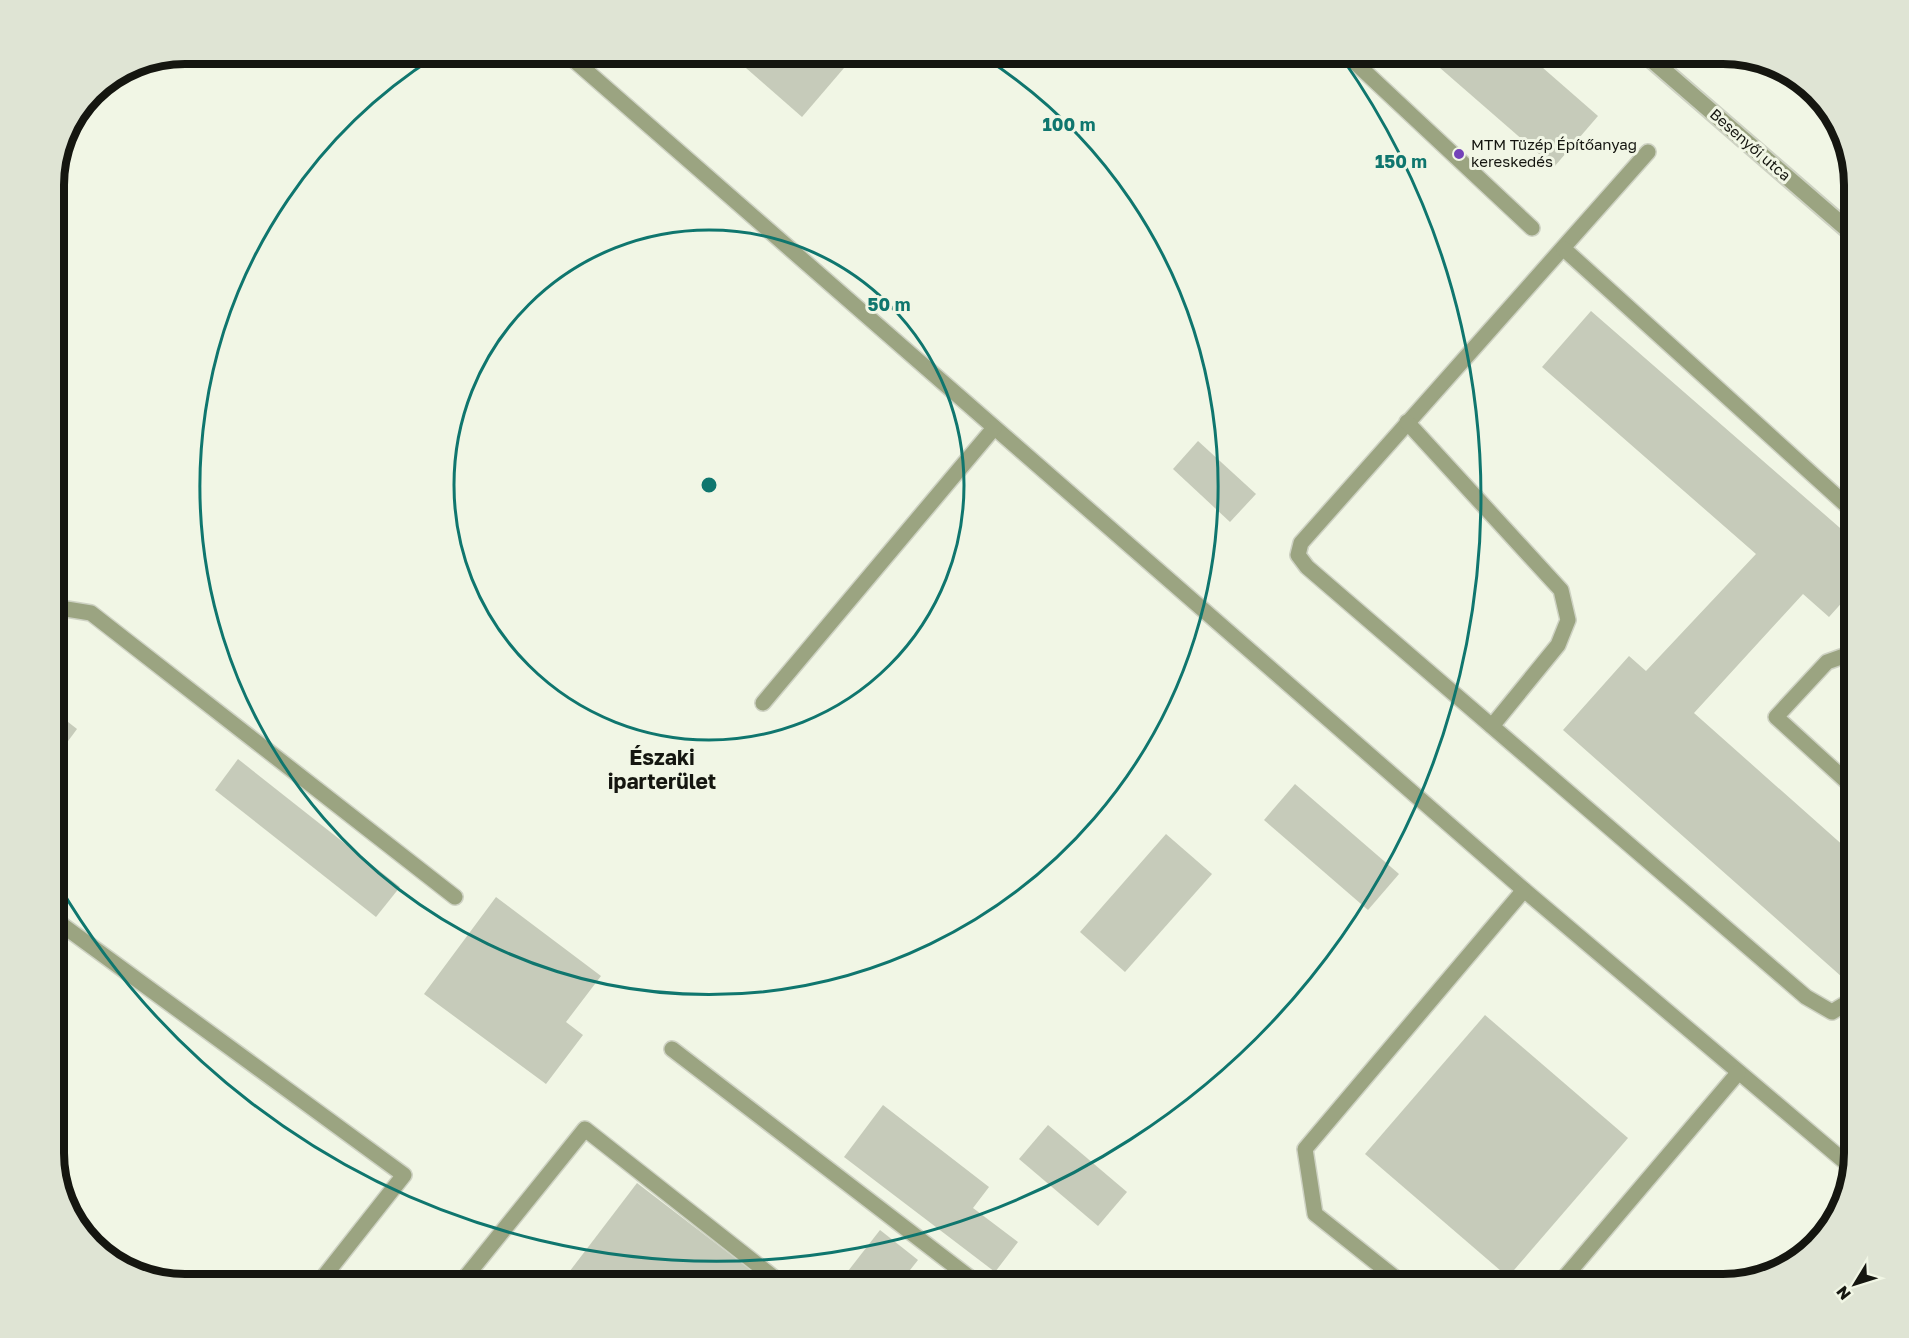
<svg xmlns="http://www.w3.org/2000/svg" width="1909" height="1338" font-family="'Golos Text',sans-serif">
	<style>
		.building { fill: #c6cbba }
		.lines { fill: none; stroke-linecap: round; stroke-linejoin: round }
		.service-casing { stroke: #ced2c3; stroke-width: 18 }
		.minor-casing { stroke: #ced2c3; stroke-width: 20 }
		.service { stroke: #9ba481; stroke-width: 15 }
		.minor { stroke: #9ba481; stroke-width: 16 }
		.ring { fill: none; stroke: #0f766e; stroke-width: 3 }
		.poi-dot { fill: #7442b9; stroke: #f1f6e5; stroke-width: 2 }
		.labels { text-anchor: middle; stroke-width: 6; stroke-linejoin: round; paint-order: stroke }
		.poi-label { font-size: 15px; fill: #151610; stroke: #f1f6e5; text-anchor: start }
		.street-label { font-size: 15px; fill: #151610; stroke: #f1f6e5 }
		.district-label { font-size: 21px; font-weight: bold; fill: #151610; stroke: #f1f6e5 }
		.rim { fill: none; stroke: #151610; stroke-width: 8 }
		.centre { fill: #0f766e; stroke: #f1f6e5; stroke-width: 3 }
		.ring-label { font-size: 18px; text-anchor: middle; font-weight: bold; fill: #0f766e; stroke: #f1f6e5; stroke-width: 6; stroke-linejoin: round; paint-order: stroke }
	</style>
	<rect width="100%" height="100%" fill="#f1f6e5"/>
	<!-- building -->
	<g class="building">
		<polygon points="730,54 828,54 844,68 802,117"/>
		<polygon points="1424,54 1527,54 1598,116 1554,167"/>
		<polygon points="1591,311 1855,541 1855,588 1829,617 1803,594 1694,713 1855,856 1855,963 1842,977 1563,730 1629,656 1646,671 1756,554 1542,367"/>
		<polygon points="1198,441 1256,494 1230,522 1173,469"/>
		<polygon points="54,711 77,729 54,760"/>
		<polygon points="238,759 400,887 376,917 215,790"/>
		<polygon points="1295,784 1399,874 1368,910 1264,820"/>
		<polygon points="1166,834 1212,874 1125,972 1080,932"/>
		<polygon points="496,897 601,976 566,1022 583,1035 546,1084 424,994"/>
		<polygon points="1485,1015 1628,1138 1508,1277 1365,1154"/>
		<polygon points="883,1105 989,1187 973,1208 1018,1242 995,1272 844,1157"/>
		<polygon points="1048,1125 1127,1192 1098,1226 1019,1159"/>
		<polygon points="637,1183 769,1284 560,1284"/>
		<polygon points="880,1230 918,1260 899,1284 838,1284"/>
		<polygon points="1786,1257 1792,1262 1782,1270 1773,1272"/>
	</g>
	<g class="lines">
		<defs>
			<g id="service">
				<polyline points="567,54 1524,890 1851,1167"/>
				<polyline points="1346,54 1532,228"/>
				<polyline points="1648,152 1301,543 1298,555 1307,567 1806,997 1832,1012 1855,998"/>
				<polyline points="1564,249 1855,513"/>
				<polyline points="1407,422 1561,590 1568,620 1558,645 1492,726"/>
				<polyline points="54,607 91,613 455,897"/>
				<polyline points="1855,652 1827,662 1776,717 1855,789"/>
				<polyline points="763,703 994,428"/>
				<polyline points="54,919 404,1175 318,1284"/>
				<polyline points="672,1049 978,1284"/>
				<polyline points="460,1284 585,1129 782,1284"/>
				<polyline points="1403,1284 1315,1214 1305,1149 1524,890"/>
				<polyline points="1559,1284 1738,1073"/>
			</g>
			<polyline id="minor" points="1645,54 1855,236"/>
		</defs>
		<!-- service casing -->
		<use href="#service" class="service-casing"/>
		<!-- minor casing -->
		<use href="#minor" class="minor-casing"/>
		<!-- service -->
		<use href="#service" class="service"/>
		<!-- minor -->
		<use href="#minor" class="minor"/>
	</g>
	<!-- distance rings -->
	<g class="ring">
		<circle cx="709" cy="485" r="255"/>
		<path d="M982 56A509 509 0 1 1 436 56"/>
		<path d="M1342 58A764 764 0 1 1 58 884"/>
	</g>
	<!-- markers -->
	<circle class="poi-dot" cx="1459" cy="154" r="6"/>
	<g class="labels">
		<!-- poi labels -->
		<g class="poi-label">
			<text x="1471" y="150">MTM Tüzép Építőanyag<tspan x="1471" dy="17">kereskedés</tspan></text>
		</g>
		<!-- street labels -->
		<g class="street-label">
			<text transform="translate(1750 145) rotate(41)" y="5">Besenyői utca</text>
		</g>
		<!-- district labels -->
		<g class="district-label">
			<text x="662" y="765">Északi<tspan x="662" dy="24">iparterület</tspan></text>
		</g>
	</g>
	<!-- crop -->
	<path d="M0 0H1909V1338H0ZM185 64H1723A121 121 0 0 1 1844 185V1153A121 121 0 0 1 1723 1274H185A121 121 0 0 1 64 1153V185A121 121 0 0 1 185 64Z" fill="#dfe4d4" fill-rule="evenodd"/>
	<path class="rim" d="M185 64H1723A121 121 0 0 1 1844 185V1153A121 121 0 0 1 1723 1274H185A121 121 0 0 1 64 1153V185A121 121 0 0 1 185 64Z"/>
	<circle cx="709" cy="485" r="9" class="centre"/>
	<g class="ring-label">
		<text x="1069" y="131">100 m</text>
		<text x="1401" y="168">150 m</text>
		<text x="889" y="311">50 m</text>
	</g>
	<!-- north arrow -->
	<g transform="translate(1855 1284) rotate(232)" stroke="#f1f6e5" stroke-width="4.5" paint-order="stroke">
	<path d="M0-4.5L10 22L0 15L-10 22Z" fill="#151610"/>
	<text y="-9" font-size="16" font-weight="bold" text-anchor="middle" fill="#151610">N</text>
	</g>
</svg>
